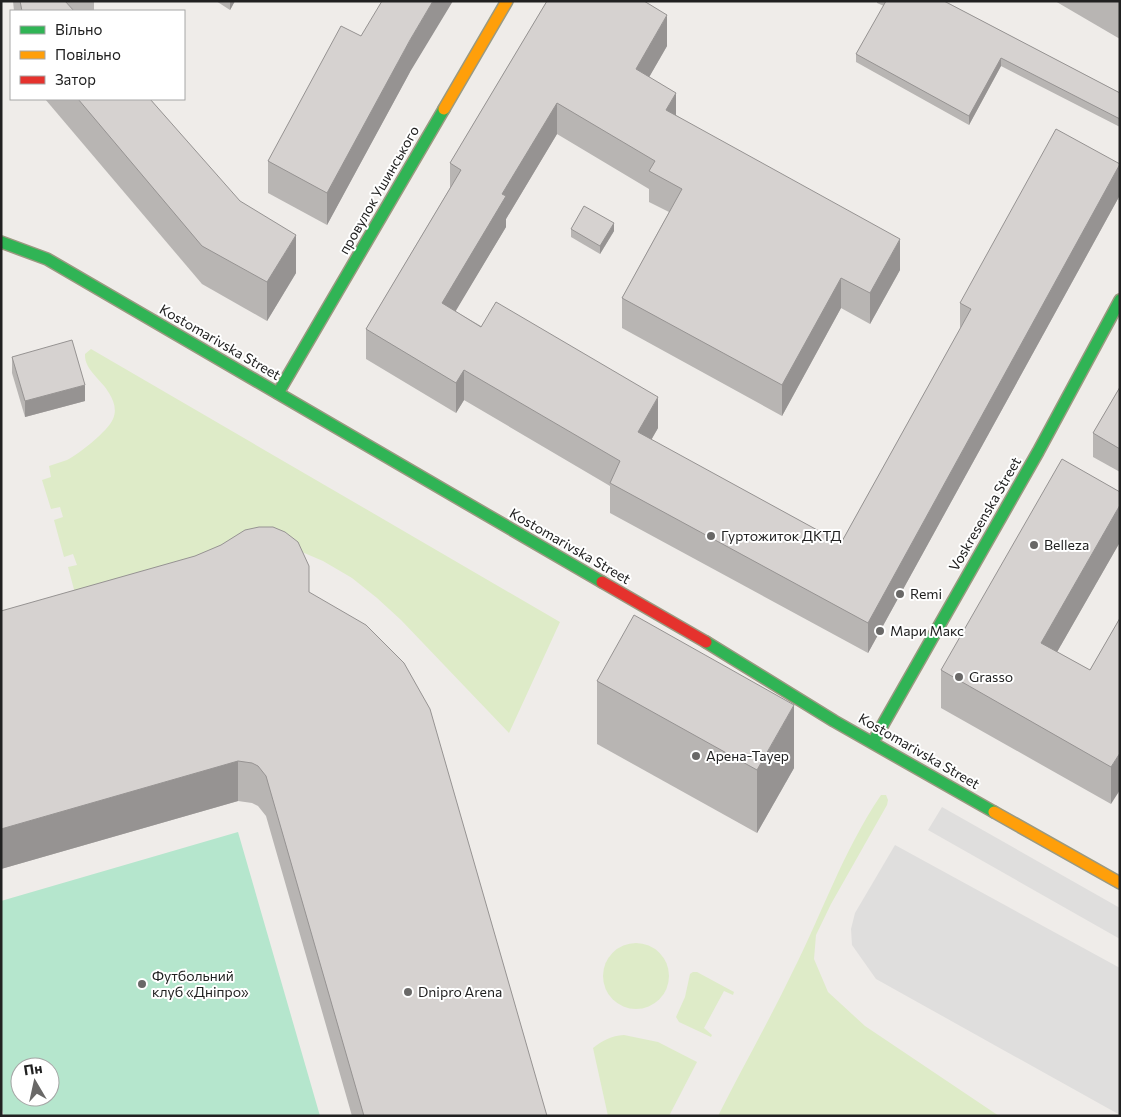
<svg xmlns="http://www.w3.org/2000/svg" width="1121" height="1117" font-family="Commissioner,sans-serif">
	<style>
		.grass { fill: #deebc8 }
		.pitch { fill: #b5e6cd; fill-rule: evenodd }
		.parking { fill: #dfdedd }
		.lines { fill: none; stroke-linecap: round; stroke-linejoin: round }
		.fast-casing { stroke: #9a9980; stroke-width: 14 }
		.slow-casing { stroke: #9a9980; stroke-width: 14 }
		.jam-casing { stroke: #9a9980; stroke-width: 14 }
		.fast { stroke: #30b455; stroke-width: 11 }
		.slow { stroke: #ff9f0a; stroke-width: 11 }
		.jam { stroke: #e5322d; stroke-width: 11 }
		.wall { fill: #b8b5b3 }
		.shaded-wall { fill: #969392 }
		.building { fill: #d6d2d0; stroke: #969392 }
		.poi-dot { fill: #696867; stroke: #fff; stroke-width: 2 }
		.labels { text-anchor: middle; stroke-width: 4; stroke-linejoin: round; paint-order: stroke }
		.street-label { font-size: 14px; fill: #212121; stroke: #fff }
		.poi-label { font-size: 14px; fill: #212121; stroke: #fff; text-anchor: start }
	</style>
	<rect width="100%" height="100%" fill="#efece9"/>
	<!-- grass -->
	<g class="grass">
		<path d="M91 349 560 622 509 733 401 620 377 598 352 578 323 561 295 549 76 597 68 567 77 565 73 554 64 557 54 520 63 517 60 507 51 509 42 480 51 477 49 466C55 464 61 462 67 460 79 454 108 431 113 419 117 410 114 401 109 393 102 380 84 370 85 354Z"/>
		<path d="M881 795H886L888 800 887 805 831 904 816 935 814 959 828 992 865 1026 999 1116H718C742 1068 769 1021 792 973 822 914 843 851 881 795Z"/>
		<circle cx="636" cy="976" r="33"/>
		<polygon points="693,972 697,972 734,992 733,995 724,991 704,1028 712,1035 711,1037 679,1022 676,1017 685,997 690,974"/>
		<path d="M624 1035 658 1042 697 1062 669 1116H608L593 1048C603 1040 611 1036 624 1035Z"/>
	</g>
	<!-- pitch -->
	<path class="pitch" d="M238 832 320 1116H4L1 1106V901ZM20 1067H50V1097H20Z"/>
	<!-- parking -->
	<g class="parking">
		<polygon points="942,807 1120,908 1120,939 928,830"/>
		<polygon points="895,845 1120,968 1120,1115 876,979 852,945 851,929 855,913"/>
	</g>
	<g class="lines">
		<defs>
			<g id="fast">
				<polyline points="1,242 47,259 602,582"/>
				<polyline points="278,393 444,109"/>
				<polyline points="706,642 834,721 994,812"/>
				<polyline points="873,742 1038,452 1120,300"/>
			</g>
			<g id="slow">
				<polyline points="444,109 507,1"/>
				<polyline points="994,812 1120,883"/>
			</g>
			<polyline id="jam" points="602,582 706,642"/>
		</defs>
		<!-- fast casing -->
		<use href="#fast" class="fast-casing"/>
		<!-- slow casing -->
		<use href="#slow" class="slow-casing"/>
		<!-- jam casing -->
		<use href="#jam" class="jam-casing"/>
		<!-- fast -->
		<use href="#fast" class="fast"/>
		<!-- slow -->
		<use href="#slow" class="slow"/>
		<!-- jam -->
		<use href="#jam" class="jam"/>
	</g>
	<!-- wall -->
	<g class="wall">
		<polygon points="13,1 94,1 94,11 14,11"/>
		<polygon points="216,1 235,1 230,10"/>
		<polygon points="547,1 667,46 649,77 676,115 900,270 870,324 841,308 782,416 622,328 622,298 669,212 649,202 649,189 557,134 506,219 506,227 455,311 658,428 651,440 841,543 960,329 960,303 1120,164 1120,195 868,653 610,513 610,486 464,400 456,413 366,359 366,329 450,188 450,163"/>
		<polygon points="877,1 944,1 1120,93 1120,127 1001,66 969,125 856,62 856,54 884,6 877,3"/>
		<polygon points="1055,1 1120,1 1120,39"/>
		<polygon points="361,36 410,72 327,225 268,193 268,161"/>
		<polygon points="45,99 150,99 296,273 267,321 202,284"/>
		<polygon points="571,229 614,231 600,254 571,237"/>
		<polygon points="12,357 85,401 25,417 12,373"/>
		<polygon points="1120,387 1120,472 1093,457 1093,433"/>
		<polygon points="1120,492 1120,542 1057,652 1090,670 1120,618 1111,804 941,708 941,670"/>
		<polygon points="309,592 547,1116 352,1116 266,816 258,806 252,803 238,801 1,869 1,611"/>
		<polygon points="597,681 794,768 757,833 597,744"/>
	</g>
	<!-- shaded-wall -->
	<g class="shaded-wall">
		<polygon points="230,1 235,1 230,10"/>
		<polygon points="433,1 453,1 410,72 327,225 327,193 410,40"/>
		<polygon points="667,15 667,46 636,100 636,69"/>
		<polygon points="1001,58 1001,66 969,125 969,116"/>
		<polygon points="676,93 676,124 666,110"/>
		<polygon points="557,103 557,134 506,219 506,227 442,334 442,303 502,194"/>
		<polygon points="1120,164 1120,195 868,653 868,623"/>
		<polygon points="614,223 614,231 600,254 600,246"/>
		<polygon points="296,235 296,273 267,321 267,282"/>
		<polygon points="900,239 900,270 870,324 870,293"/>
		<polygon points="841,278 841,308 782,416 782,385"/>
		<polygon points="464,370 464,400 456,413 456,383"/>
		<polygon points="85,385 85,401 25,417 25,401"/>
		<polygon points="658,397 658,428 638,463 638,432"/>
		<polygon points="1120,505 1120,542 1041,680 1041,643"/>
		<polygon points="794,705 794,768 757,833 757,770"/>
		<polygon points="1120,753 1120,790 1111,804 1111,767"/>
		<polygon points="238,761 238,801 1,869 1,829"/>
	</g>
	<!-- building -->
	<g class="building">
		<polygon points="20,1 65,1 74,11 22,11"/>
		<polygon points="382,1 433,1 410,40 327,193 268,161 341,26 361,36"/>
		<polygon points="547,1 644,1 667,15 636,69 676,93 666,110 900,239 870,293 841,278 782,385 622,298 682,189 649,171 655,161 557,103 502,194 506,196 442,303 481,327 496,302 658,397 638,432 841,543 971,309 960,303 1056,129 1120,164 868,623 610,483 620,461 464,370 456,383 366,329 461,170 450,163"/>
		<polygon points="886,1 944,1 1120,93 1120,119 1001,58 969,116 856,54"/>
		<polygon points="78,99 150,99 240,201 296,235 267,282 202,246"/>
		<polygon points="584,206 614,223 600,246 571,229"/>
		<polygon points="72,340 85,385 25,401 12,357"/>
		<polygon points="1120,387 1120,449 1093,433"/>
		<polygon points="1062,459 1120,492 1120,505 1041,643 1090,670 1120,618 1120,753 1111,767 941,670"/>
		<polygon points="259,527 273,527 285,532 298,542 309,566 309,592 366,625 404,663 430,709 547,1116 364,1116 266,776 258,766 252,763 238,761 1,829 1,611 195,556 221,545 245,530"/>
		<polygon points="634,615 794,705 757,770 597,681"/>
	</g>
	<!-- markers -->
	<g class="poi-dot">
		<circle cx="711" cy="536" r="5"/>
		<circle cx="1034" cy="545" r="5"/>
		<circle cx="900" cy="594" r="5"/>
		<circle cx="880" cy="631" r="5"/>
		<circle cx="959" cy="677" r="5"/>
		<circle cx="696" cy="756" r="5"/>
		<circle cx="142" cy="984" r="5"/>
		<circle cx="408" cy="992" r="5"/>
	</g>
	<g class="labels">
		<!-- street labels -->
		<g class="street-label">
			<text transform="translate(379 190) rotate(-60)" y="5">провулок Ушинського</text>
			<text transform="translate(220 342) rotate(30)" y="5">Kostomarivska Street</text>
			<text transform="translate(985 514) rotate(-60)" y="5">Voskresenska Street</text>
			<text transform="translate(570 546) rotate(30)" y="5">Kostomarivska Street</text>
			<text transform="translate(919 751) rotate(30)" y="5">Kostomarivska Street</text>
		</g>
		<!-- poi labels -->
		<g class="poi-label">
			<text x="721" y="541">Гуртожиток ДКТД</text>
			<text x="1044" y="550">Belleza</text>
			<text x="910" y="599">Remi</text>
			<text x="890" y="636">Мари Макс</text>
			<text x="969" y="682">Grasso</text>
			<text x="706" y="761">Арена-Тауер</text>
			<text x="152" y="981">Футбольний<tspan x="152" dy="16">клуб «Дніпро»</tspan></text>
			<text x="418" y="997">Dnipro Arena</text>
		</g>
	</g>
	<!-- border -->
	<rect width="1121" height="1117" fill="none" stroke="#212121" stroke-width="5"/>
	<!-- legend -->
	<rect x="10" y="10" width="175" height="90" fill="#ffffff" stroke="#a6a6a6"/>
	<rect x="20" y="26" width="25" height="8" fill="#30b455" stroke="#a6a6a6"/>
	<text x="55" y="35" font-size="15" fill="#212121">Вільно</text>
	<rect x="20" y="51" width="25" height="8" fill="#ff9f0a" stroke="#a6a6a6"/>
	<text x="55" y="60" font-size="15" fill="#212121">Повільно</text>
	<rect x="20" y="76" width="25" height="8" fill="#e5322d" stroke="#a6a6a6"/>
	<text x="55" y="85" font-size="15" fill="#212121">Затор</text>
	<!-- north arrow -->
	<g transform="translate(35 1082) rotate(351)"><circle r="24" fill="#ffffff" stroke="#a6a6a6"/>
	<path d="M0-4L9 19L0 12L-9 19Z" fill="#696867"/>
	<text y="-8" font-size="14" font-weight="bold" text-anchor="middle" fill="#212121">Пн</text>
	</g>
</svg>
